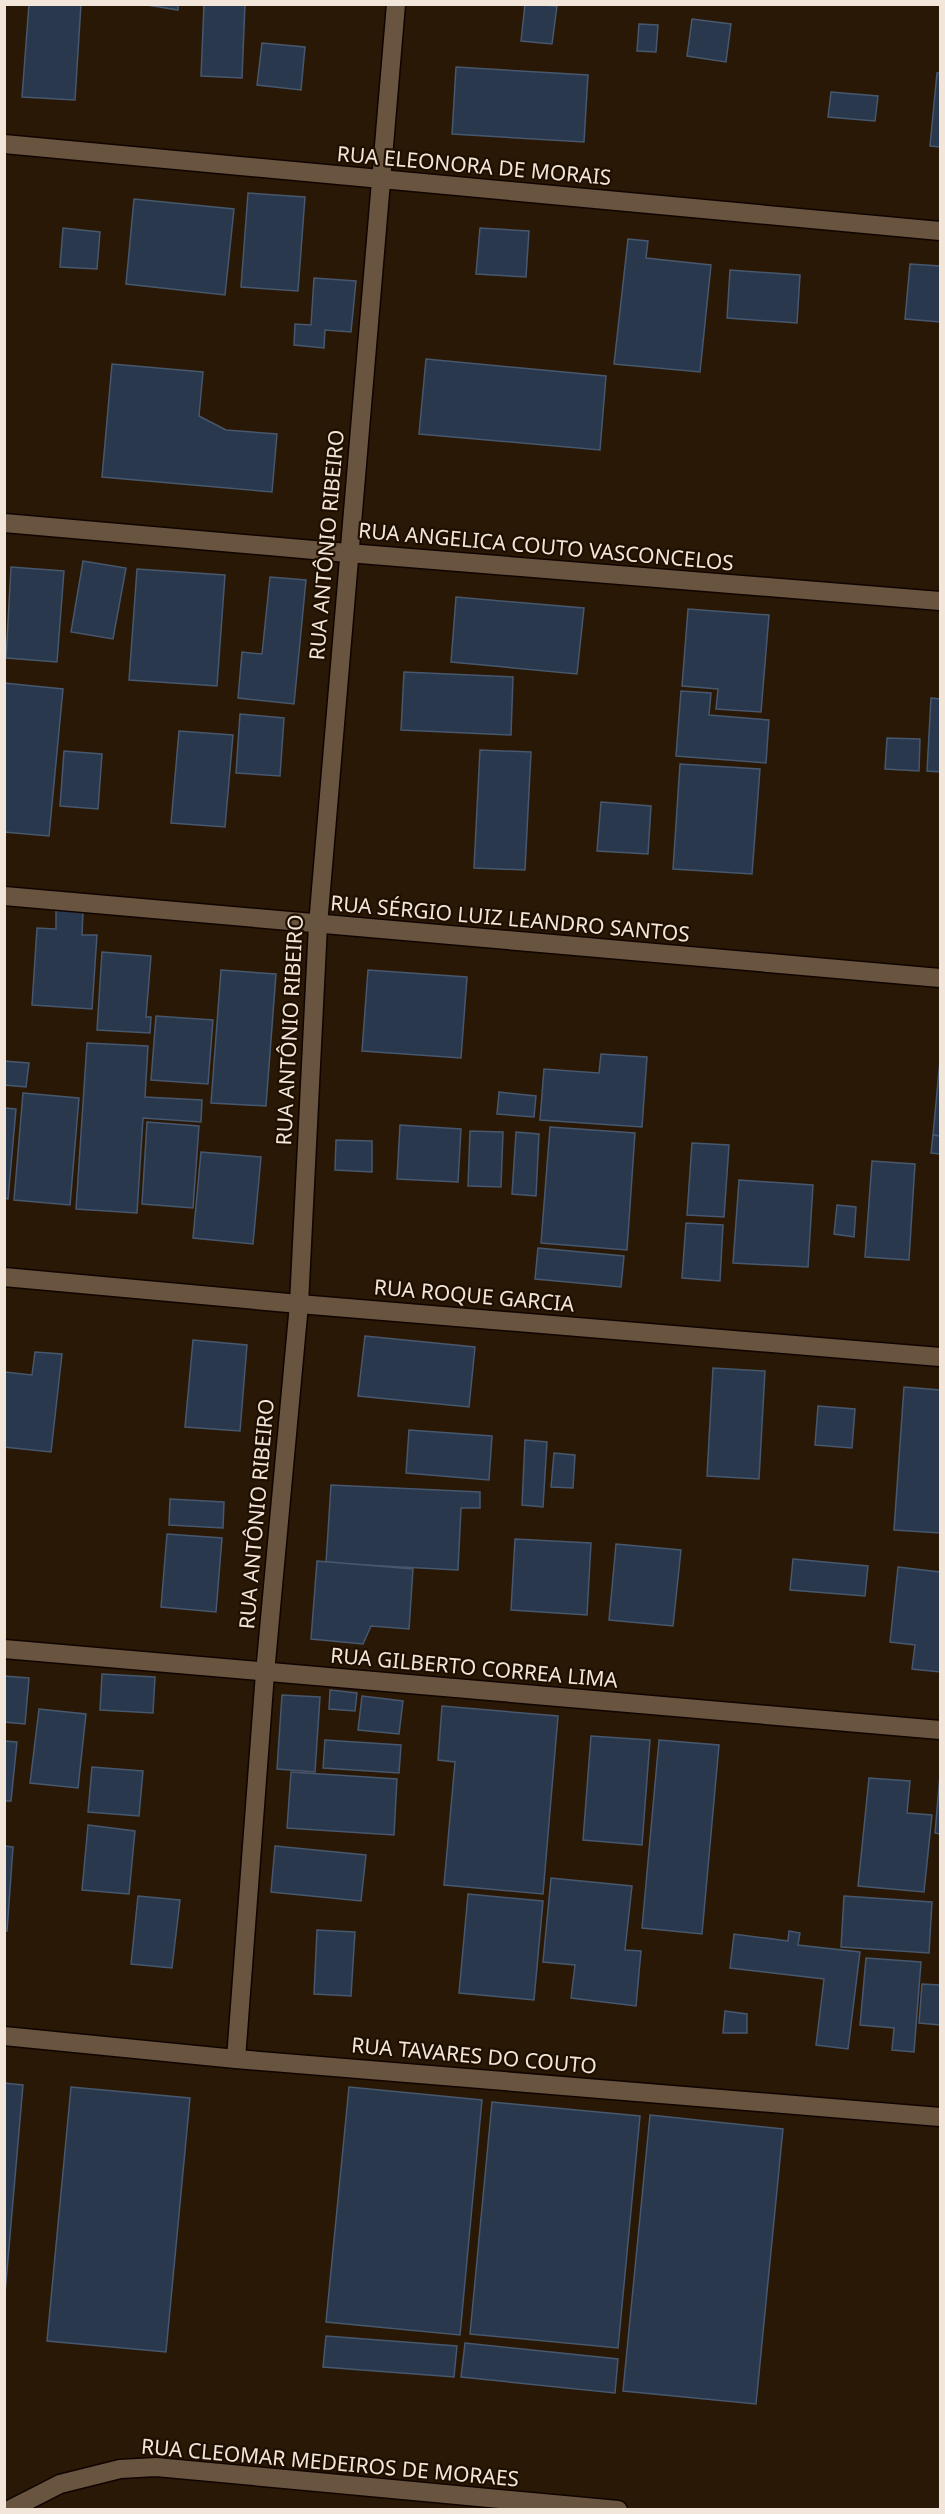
<svg xmlns="http://www.w3.org/2000/svg" width="945" height="2514" font-family="'Noto Sans',sans-serif">
	<style>
		.building { fill: #29384d; stroke: #47576d; stroke-width: 1.5 }
		.lines { fill: none; stroke-linecap: round; stroke-linejoin: round }
		.street-casing { stroke: #110400; stroke-width: 21 }
		.street { stroke: #68543f; stroke-width: 18 }
		.labels { text-anchor: middle; stroke-width: 4.5; stroke-linejoin: round; paint-order: stroke }
		.street-label { font-size: 21px; fill: #f2e6da; stroke: #1f0f00 }
	</style>
	<rect width="100%" height="100%" fill="#291805"/>
	<!-- building -->
	<g class="building">
		<polygon points="29,4 81,4 75,100 22,97"/>
		<polygon points="141,4 178,4 178,10"/>
		<polygon points="204,4 245,4 242,78 201,76"/>
		<polygon points="525,4 557,6 552,44 521,41"/>
		<polygon points="692,19 731,24 726,62 687,56"/>
		<polygon points="639,24 658,25 656,52 637,51"/>
		<polygon points="262,43 305,47 301,90 257,85"/>
		<polygon points="456,67 588,75 584,142 452,134"/>
		<polygon points="937,73 940,73 940,147 930,146"/>
		<polygon points="831,92 878,96 875,121 828,117"/>
		<polygon points="248,193 305,197 298,291 241,287"/>
		<polygon points="134,199 234,209 225,295 126,284"/>
		<polygon points="63,228 100,232 97,269 60,267"/>
		<polygon points="480,228 529,231 526,277 476,274"/>
		<polygon points="628,239 648,241 646,258 711,265 700,372 614,364"/>
		<polygon points="910,264 940,266 940,322 905,319"/>
		<polygon points="730,270 800,275 797,323 727,318"/>
		<polygon points="314,278 356,281 351,332 325,330 324,348 294,345 295,324 311,325"/>
		<polygon points="426,359 606,376 600,450 419,434"/>
		<polygon points="112,364 203,372 199,416 226,430 277,434 272,492 102,477"/>
		<polygon points="83,561 126,568 113,639 71,632"/>
		<polygon points="11,567 64,571 57,662 6,658"/>
		<polygon points="137,569 225,575 217,686 129,680"/>
		<polygon points="270,577 306,580 294,704 238,698 242,652 262,654"/>
		<polygon points="456,597 584,608 577,674 451,662"/>
		<polygon points="688,609 769,615 761,712 716,709 718,689 682,686"/>
		<polygon points="404,672 513,677 511,735 401,730"/>
		<polygon points="4,683 63,689 49,836 4,832"/>
		<polygon points="681,691 711,693 709,715 769,720 766,763 676,756"/>
		<polygon points="931,698 940,699 940,772 927,771"/>
		<polygon points="240,714 284,718 280,776 236,773"/>
		<polygon points="179,731 233,735 225,827 171,823"/>
		<polygon points="887,738 920,739 919,771 885,769"/>
		<polygon points="480,750 531,752 525,870 474,868"/>
		<polygon points="64,751 102,754 98,809 60,806"/>
		<polygon points="680,764 760,769 752,874 673,869"/>
		<polygon points="601,802 651,806 648,854 597,851"/>
		<polygon points="56,909 83,911 82,935 97,935 92,1009 32,1005 37,928 56,929"/>
		<polygon points="102,952 151,956 146,1017 151,1017 150,1033 97,1030"/>
		<polygon points="221,970 276,974 266,1106 211,1103"/>
		<polygon points="368,970 467,977 461,1058 362,1051"/>
		<polygon points="156,1016 213,1020 208,1084 151,1080"/>
		<polygon points="87,1043 148,1046 145,1097 202,1100 201,1122 143,1118 137,1213 76,1209"/>
		<polygon points="601,1054 647,1057 642,1127 540,1120 544,1069 599,1073"/>
		<polygon points="940,1060 940,1136 933,1135"/>
		<polygon points="4,1061 29,1063 26,1087 4,1085"/>
		<polygon points="499,1092 536,1096 534,1117 497,1114"/>
		<polygon points="23,1093 79,1098 70,1205 14,1200"/>
		<polygon points="4,1108 16,1109 8,1199 4,1198"/>
		<polygon points="147,1122 199,1126 193,1208 142,1204"/>
		<polygon points="400,1125 461,1129 458,1182 397,1179"/>
		<polygon points="550,1127 635,1133 627,1250 541,1243"/>
		<polygon points="470,1131 503,1132 501,1187 468,1186"/>
		<polygon points="516,1132 539,1134 536,1196 512,1194"/>
		<polygon points="933,1135 940,1136 940,1154 931,1153"/>
		<polygon points="336,1140 372,1141 372,1172 335,1170"/>
		<polygon points="692,1143 729,1145 724,1217 687,1215"/>
		<polygon points="201,1152 261,1157 253,1244 193,1238"/>
		<polygon points="872,1161 915,1164 909,1260 865,1257"/>
		<polygon points="739,1180 813,1185 808,1267 733,1263"/>
		<polygon points="837,1205 856,1207 854,1237 834,1234"/>
		<polygon points="686,1223 723,1225 720,1281 682,1278"/>
		<polygon points="538,1248 624,1256 621,1287 535,1279"/>
		<polygon points="365,1336 475,1347 469,1407 358,1396"/>
		<polygon points="193,1340 247,1345 240,1431 185,1427"/>
		<polygon points="35,1352 62,1354 51,1452 4,1447 5,1372 32,1375"/>
		<polygon points="713,1368 765,1371 759,1479 707,1476"/>
		<polygon points="904,1387 940,1390 940,1533 894,1530"/>
		<polygon points="818,1406 855,1409 852,1448 815,1445"/>
		<polygon points="409,1430 492,1436 489,1480 406,1473"/>
		<polygon points="525,1440 547,1442 543,1507 522,1505"/>
		<polygon points="554,1453 575,1455 573,1488 551,1487"/>
		<polygon points="331,1485 480,1492 480,1508 461,1508 458,1570 326,1563"/>
		<polygon points="170,1499 224,1502 223,1528 169,1525"/>
		<polygon points="167,1534 222,1538 216,1612 161,1607"/>
		<polygon points="515,1539 591,1543 587,1615 511,1610"/>
		<polygon points="616,1544 681,1550 673,1626 609,1620"/>
		<polygon points="793,1559 868,1566 865,1596 790,1590"/>
		<polygon points="317,1561 413,1569 409,1629 371,1626 363,1644 311,1639"/>
		<polygon points="898,1567 940,1572 940,1672 912,1669 915,1645 890,1642"/>
		<polygon points="102,1674 155,1677 153,1713 100,1710"/>
		<polygon points="4,1676 29,1678 25,1724 4,1722"/>
		<polygon points="330,1690 357,1693 355,1711 329,1709"/>
		<polygon points="282,1695 320,1697 315,1772 277,1769"/>
		<polygon points="362,1696 403,1701 399,1734 358,1730"/>
		<polygon points="442,1706 558,1716 543,1894 444,1885 455,1762 438,1760"/>
		<polygon points="39,1709 86,1714 78,1788 30,1783"/>
		<polygon points="591,1736 650,1740 642,1845 583,1840"/>
		<polygon points="325,1740 401,1745 399,1773 323,1768"/>
		<polygon points="659,1740 719,1745 702,1934 642,1928"/>
		<polygon points="4,1741 17,1742 11,1801 4,1801"/>
		<polygon points="92,1767 143,1771 139,1816 88,1812"/>
		<polygon points="291,1772 397,1779 394,1835 287,1828"/>
		<polygon points="940,1775 940,1834 935,1833"/>
		<polygon points="869,1778 910,1781 907,1813 932,1815 924,1892 858,1886"/>
		<polygon points="88,1825 135,1831 129,1894 82,1890"/>
		<polygon points="4,1846 13,1847 7,1931 4,1931"/>
		<polygon points="275,1846 366,1855 361,1901 271,1892"/>
		<polygon points="551,1878 632,1886 625,1950 641,1951 636,2006 571,1998 575,1965 543,1962"/>
		<polygon points="468,1894 543,1901 534,2000 459,1993"/>
		<polygon points="138,1896 180,1900 172,1968 131,1964"/>
		<polygon points="844,1896 932,1902 929,1953 841,1947"/>
		<polygon points="317,1930 355,1932 351,1996 314,1994"/>
		<polygon points="789,1931 800,1933 798,1945 860,1952 848,2049 816,2045 824,1979 730,1968 734,1934 788,1941"/>
		<polygon points="866,1958 921,1962 914,2052 892,2050 894,2028 860,2025"/>
		<polygon points="922,1984 940,1985 940,2025 919,2023"/>
		<polygon points="725,2011 747,2014 747,2033 723,2033"/>
		<polygon points="4,2083 23,2085 4,2305"/>
		<polygon points="71,2087 190,2098 166,2352 47,2341"/>
		<polygon points="349,2087 482,2100 460,2335 326,2322"/>
		<polygon points="492,2102 640,2116 618,2348 470,2334"/>
		<polygon points="650,2115 783,2129 756,2404 623,2391"/>
		<polygon points="326,2336 457,2346 454,2377 323,2367"/>
		<polygon points="465,2343 618,2359 615,2393 461,2377"/>
	</g>
	<g class="lines">
		<defs>
			<g id="street">
				<polyline points="4,144 940,231"/>
				<polyline points="4,523 348,553 940,601"/>
				<polyline points="4,896 940,978"/>
				<polyline points="4,1277 299,1304 940,1357"/>
				<polyline points="4,1649 940,1730"/>
				<polyline points="4,2036 236,2059 940,2117"/>
				<polyline points="236,2059 265,1673 299,1304 318,925 396,4"/>
				<polyline points="9,2510 60,2484 120,2469 156,2467 618,2510"/>
			</g>
		</defs>
		<!-- street casing -->
		<use href="#street" class="street-casing"/>
		<!-- street -->
		<use href="#street" class="street"/>
	</g>
	<g class="labels">
		<!-- street labels -->
		<g class="street-label">
			<text transform="translate(474 166) rotate(5)" y="7">RUA ELEONORA DE MORAIS</text>
			<text transform="translate(327 545) rotate(-85)" y="7">RUA ANTÔNIO RIBEIRO</text>
			<text transform="translate(546 547) rotate(5)" y="7">RUA ANGELICA COUTO VASCONCELOS</text>
			<text transform="translate(510 919) rotate(5)" y="7">RUA SÉRGIO LUIZ LEANDRO SANTOS</text>
			<text transform="translate(290 1030) rotate(-87)" y="7">RUA ANTÔNIO RIBEIRO</text>
			<text transform="translate(474 1296) rotate(5)" y="7">RUA ROQUE GARCIA</text>
			<text transform="translate(257 1514) rotate(-85)" y="7">RUA ANTÔNIO RIBEIRO</text>
			<text transform="translate(474 1668) rotate(5)" y="7">RUA GILBERTO CORREA LIMA</text>
			<text transform="translate(474 2056) rotate(5)" y="7">RUA TAVARES DO COUTO</text>
			<text transform="translate(330 2463) rotate(5)" y="7">RUA CLEOMAR MEDEIROS DE MORAES</text>
		</g>
	</g>
	<!-- border -->
	<rect width="945" height="2514" fill="none" stroke="#f2e6da" stroke-width="12"/>
</svg>
